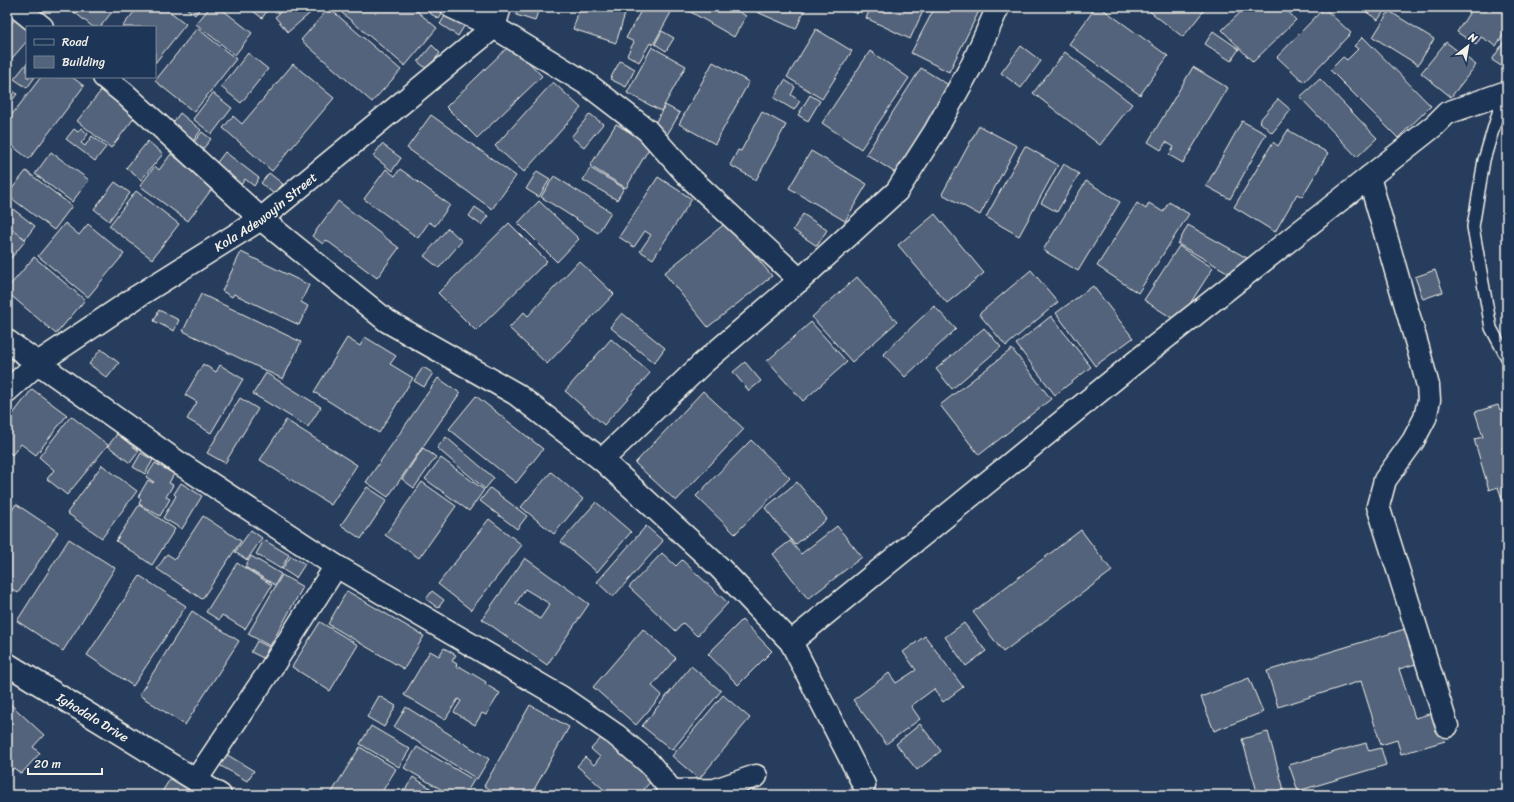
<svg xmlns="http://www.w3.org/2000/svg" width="1514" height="802" font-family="Sriracha,sans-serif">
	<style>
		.building { fill: #52647b; stroke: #f4f1e8; fill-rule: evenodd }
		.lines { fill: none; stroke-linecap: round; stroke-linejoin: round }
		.lane-casing { stroke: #f4f1e8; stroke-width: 14 }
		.street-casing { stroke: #f4f1e8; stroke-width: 25 }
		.lane { stroke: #1d3557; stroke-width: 11 }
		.street { stroke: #1d3557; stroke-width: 22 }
		.labels { text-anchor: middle; stroke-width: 3.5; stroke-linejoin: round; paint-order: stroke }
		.street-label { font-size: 13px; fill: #f4f1e8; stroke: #1d3557 }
	</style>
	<rect width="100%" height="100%" fill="#263d5d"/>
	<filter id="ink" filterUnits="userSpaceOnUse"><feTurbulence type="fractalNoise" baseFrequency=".025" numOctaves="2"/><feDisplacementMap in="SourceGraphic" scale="8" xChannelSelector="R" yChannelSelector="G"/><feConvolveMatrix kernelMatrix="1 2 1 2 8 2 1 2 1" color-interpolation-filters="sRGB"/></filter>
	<g filter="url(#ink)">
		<!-- building -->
		<g class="building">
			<polygon points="71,7 116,7 100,27 93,27 69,8"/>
			<polygon points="138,7 164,7 186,24 155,63 155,27 122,27"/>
			<polygon points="185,7 201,7 195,15"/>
			<polygon points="210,7 219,7 252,33 235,55 196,24"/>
			<polygon points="248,7 270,7 262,18"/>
			<polygon points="286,7 313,7 315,9 288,32 275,17"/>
			<polygon points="347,7 412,7 437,28 405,66 342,13"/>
			<polygon points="431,7 440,7 445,10 439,19 428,12"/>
			<polygon points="518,7 538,11 535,21 516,15"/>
			<polygon points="580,7 627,7 616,43 573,29"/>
			<polygon points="643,7 674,7 653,45 650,43 639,62 627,55 634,42 626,38"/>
			<polygon points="692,7 731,7 746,16 734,37 689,11"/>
			<polygon points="760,7 806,7 796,29 757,12"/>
			<polygon points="843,7 860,7 857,14"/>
			<polygon points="871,7 925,7 910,39 866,18"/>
			<polygon points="935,7 981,7 949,72 911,53"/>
			<polygon points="1096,7 1100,7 1168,56 1140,95 1069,44"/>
			<polygon points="1144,7 1203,7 1205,9 1183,37"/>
			<polygon points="1246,7 1284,7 1296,20 1253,62 1222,30"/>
			<polygon points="1359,7 1387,7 1378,20"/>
			<polygon points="1432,7 1444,7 1441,12"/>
			<polygon points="1473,7 1507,7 1507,29 1496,46 1481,37 1476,45 1457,32"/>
			<polygon points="329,8 401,70 372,102 301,40"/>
			<polygon points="450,8 468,20 458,36 440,24"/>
			<polygon points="1324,8 1351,33 1304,82 1277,57"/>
			<polygon points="1389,11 1434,39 1418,65 1373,37"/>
			<polygon points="16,18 27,28 27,41 7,64 7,29"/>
			<polygon points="197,28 236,59 194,112 155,81"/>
			<polygon points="816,29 852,51 822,99 787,77"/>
			<polygon points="662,31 674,38 666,51 655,44"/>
			<polygon points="1213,31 1239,49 1231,61 1205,44"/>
			<polygon points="1363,37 1431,106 1398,138 1330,70 1343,57 1347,60 1358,49 1354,46"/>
			<polygon points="1507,37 1507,70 1492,60"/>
			<polygon points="1446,42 1476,65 1451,97 1421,73"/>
			<polygon points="511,44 542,76 477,138 446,107"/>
			<polygon points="432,45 440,53 427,69 418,62"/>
			<polygon points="1021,46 1041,61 1021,88 1001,73"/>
			<polygon points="652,47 686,66 661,111 627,93"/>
			<polygon points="870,51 909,78 861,149 822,123"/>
			<polygon points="1065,52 1132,104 1100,145 1033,93"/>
			<polygon points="248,53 268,69 241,103 221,87"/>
			<polygon points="620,61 635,69 626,87 610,79"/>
			<polygon points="713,62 749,82 715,144 679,124"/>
			<polygon points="27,63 27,77 35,77 27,88 14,79"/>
			<polygon points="293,64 334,98 272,171 223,128 233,116 242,124"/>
			<polygon points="1193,67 1228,88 1183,163 1169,155 1174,147 1166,142 1161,150 1148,142"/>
			<polygon points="921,68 952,87 897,174 866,154"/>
			<polygon points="41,77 72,77 84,86 29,159 7,142 7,121"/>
			<polygon points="1320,79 1377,138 1357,157 1300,97"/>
			<polygon points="785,80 795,87 791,95 800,101 794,110 774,98"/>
			<polygon points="553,82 581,108 524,172 495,146"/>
			<polygon points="7,86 17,94 7,107"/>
			<polygon points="104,87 138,113 111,148 77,121"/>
			<polygon points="213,93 232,108 212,134 193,119"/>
			<polygon points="810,95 820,101 808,121 798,115"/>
			<polygon points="1278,99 1291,110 1272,133 1259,121"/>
			<polygon points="665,105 680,113 667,135 653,127"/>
			<polygon points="762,112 786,125 756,180 730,165 738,150 741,151"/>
			<polygon points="180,113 201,130 193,141 172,124"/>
			<polygon points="590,114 603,124 584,147 571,137"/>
			<polygon points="431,115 516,176 492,209 407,148"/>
			<polygon points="1242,121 1266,134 1230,199 1206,186"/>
			<polygon points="616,124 651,145 626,188 590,166"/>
			<polygon points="979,126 1017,146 980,215 942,194"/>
			<polygon points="81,128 88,134 81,143 85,146 92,136 106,147 95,161 66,139 74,129 78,132"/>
			<polygon points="1288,130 1328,153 1302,197 1297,194 1275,232 1234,207 1273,142 1278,146"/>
			<polygon points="202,132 211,139 202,150 193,143"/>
			<polygon points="148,141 163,154 141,180 126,168"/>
			<polygon points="382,144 401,158 392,171 373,156"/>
			<polygon points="1025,146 1058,165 1019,236 986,217"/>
			<polygon points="811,151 867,184 845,221 789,188"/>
			<polygon points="51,152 89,180 72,202 35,174"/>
			<polygon points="225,152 259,178 254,186 245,179 241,185 215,165"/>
			<polygon points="171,154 214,186 188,221 140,186 155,166 159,170"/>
			<polygon points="1064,164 1079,174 1057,212 1041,203"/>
			<polygon points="590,168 624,188 617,200 583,180"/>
			<polygon points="386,169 395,176 400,169 450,205 435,226 429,222 418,238 364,199"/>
			<polygon points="26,171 72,206 54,230 7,195"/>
			<polygon points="537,171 550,179 539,197 526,189"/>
			<polygon points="269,173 283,184 274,194 261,183"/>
			<polygon points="554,176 611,212 598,233 541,197"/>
			<polygon points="658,177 692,199 653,259 640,251 651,235 645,231 634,247 619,237"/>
			<polygon points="7,180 12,184 7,191"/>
			<polygon points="1086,181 1120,202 1078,271 1043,250"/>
			<polygon points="115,182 130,193 109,221 94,209"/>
			<polygon points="136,191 179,224 152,259 109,226"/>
			<polygon points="338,201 399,248 377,278 326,240 323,244 312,236"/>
			<polygon points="539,201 579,239 557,262 518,223"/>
			<polygon points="1169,202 1189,214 1138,293 1097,266 1137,203 1146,209 1149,203 1163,212"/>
			<polygon points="9,206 35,226 25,239 7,225 7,208"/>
			<polygon points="475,207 488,216 481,225 469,216"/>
			<polygon points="803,214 827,230 817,246 793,230"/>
			<polygon points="935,214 984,273 947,303 898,245"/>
			<polygon points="727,222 772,276 708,327 664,273"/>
			<polygon points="65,223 79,235 88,224 124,254 88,297 38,256"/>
			<polygon points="509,223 547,261 476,331 438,293"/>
			<polygon points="7,225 26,240 7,263"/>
			<polygon points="1188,225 1247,258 1236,277 1178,244"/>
			<polygon points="448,228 462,241 439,268 424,256"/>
			<polygon points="1179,246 1213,268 1178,322 1144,300"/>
			<polygon points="241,252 309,285 301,302 308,306 299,325 234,294 232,297 222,291"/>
			<polygon points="34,257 85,300 56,334 7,292 7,289"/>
			<polygon points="579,261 614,294 547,364 509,328 524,312 528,316"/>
			<polygon points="1031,270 1058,302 1006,346 979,314"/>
			<polygon points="1435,270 1443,292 1423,299 1415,277"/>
			<polygon points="857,277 897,322 852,362 812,317"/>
			<polygon points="1093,286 1133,338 1095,366 1056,313"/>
			<polygon points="201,294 301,342 283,379 183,331"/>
			<polygon points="934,306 956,329 905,377 883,354"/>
			<polygon points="159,310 179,320 174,331 154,321"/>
			<polygon points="622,313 665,348 654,363 610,327"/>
			<polygon points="1051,316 1091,367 1055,395 1016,344"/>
			<polygon points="811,322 847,362 803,401 767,361"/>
			<polygon points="984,328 1001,347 952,389 936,369"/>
			<polygon points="365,337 396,356 390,364 413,378 379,433 314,392 347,338 360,346"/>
			<polygon points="611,339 650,373 604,425 565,391"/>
			<polygon points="101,349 119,363 107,378 89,364"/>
			<polygon points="1012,349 1051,399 979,455 940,405"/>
			<polygon points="745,362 761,381 749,391 733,372"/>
			<polygon points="203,364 216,372 220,365 243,379 211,433 187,419 197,402 185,395"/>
			<polygon points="423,367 433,373 424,387 414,381"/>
			<polygon points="266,373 321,407 308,427 253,394"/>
			<polygon points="438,378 460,393 388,497 366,482"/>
			<polygon points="32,389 67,415 36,455 21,444 12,455 8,451 7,453 7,422"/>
			<polygon points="703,391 744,429 676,501 635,463"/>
			<polygon points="476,396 543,449 516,483 449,429"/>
			<polygon points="240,398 258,409 225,463 207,453"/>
			<polygon points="1498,405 1500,410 1507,408 1507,432 1503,433 1507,445 1502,447 1505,457 1507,456 1507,500 1503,502 1498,487 1489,490 1474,439 1483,437 1475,412"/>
			<polygon points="71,416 108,445 67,495 47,479 54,470 39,457"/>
			<polygon points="286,420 357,465 331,505 260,460"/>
			<polygon points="117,434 139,451 130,463 108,446"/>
			<polygon points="446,437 494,478 485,489 437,448"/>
			<polygon points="751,440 790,478 735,534 696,496"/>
			<polygon points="423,448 436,457 414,488 402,479"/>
			<polygon points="141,453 153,460 145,474 133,467"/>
			<polygon points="441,458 484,490 469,511 425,479"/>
			<polygon points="155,463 174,474 169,483 173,485 166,497 170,499 160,516 139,504 141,499 138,497 148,480 153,483 154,482 146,477"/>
			<polygon points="102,465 137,491 102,538 67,513"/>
			<polygon points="551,472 583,499 554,534 521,507"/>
			<polygon points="422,482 456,506 419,558 385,535"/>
			<polygon points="797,482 827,519 795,545 765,508"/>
			<polygon points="181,483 202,496 182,529 163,518 176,496 174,494"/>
			<polygon points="367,487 387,500 361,539 341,525"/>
			<polygon points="490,488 527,516 517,529 480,501"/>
			<polygon points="596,502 631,532 597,572 561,542"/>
			<polygon points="16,504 58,532 18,593 7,586 7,518"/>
			<polygon points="139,505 175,529 152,565 116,541"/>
			<polygon points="203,516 241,541 202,599 157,569 167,554 175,559"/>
			<polygon points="489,519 522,545 471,610 438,584"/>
			<polygon points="646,526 663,541 613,597 597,582"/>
			<polygon points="837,526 862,557 808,599 773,554 790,541 801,554"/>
			<polygon points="251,530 262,538 247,560 235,552"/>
			<polygon points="1081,530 1112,571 1003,652 973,612"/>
			<polygon points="69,539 115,568 63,651 17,621"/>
			<polygon points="264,540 289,555 281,569 256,554"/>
			<polygon points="1507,541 1507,559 1501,543"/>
			<polygon points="662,553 676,566 682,560 728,603 697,636 683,623 676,631 629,587"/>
			<polygon points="251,556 281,574 275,585 245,567"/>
			<polygon points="291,556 305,564 296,578 282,569"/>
			<path d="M525 558 589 604 547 665 482 619ZM525 589 550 604 540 619 516 603Z"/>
			<polygon points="237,563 272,585 245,629 222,615 219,620 206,612"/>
			<polygon points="282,575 303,587 270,646 248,634"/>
			<polygon points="140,576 186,606 133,686 87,655"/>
			<polygon points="347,591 424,636 404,669 328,624"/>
			<polygon points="432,591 444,600 438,608 426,599"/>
			<polygon points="192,611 239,641 185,725 139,695"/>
			<polygon points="742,620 772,651 738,685 708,654"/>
			<polygon points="320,622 358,645 330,691 292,667"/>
			<polygon points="964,623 986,651 966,666 945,637"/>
			<polygon points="643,629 676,658 652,686 662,695 636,725 593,687"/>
			<polygon points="1405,629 1416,664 1399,669 1415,718 1436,712 1445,741 1401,754 1397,740 1381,745 1361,681 1278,707 1267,671"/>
			<polygon points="925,636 963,687 943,702 934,689 911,706 920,719 886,744 853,700 889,673 896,683 916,670 903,652"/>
			<polygon points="257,641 269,647 263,658 251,652"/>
			<polygon points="444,648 456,655 452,661 457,664 456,667 458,668 459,666 486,682 485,684 500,693 486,715 482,713 475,725 454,712 461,701 458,699 445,720 404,695 430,651 439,656"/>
			<polygon points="691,666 721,691 672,750 642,726"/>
			<polygon points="1249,678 1263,712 1214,731 1201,697"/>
			<polygon points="723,695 750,718 699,779 672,756"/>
			<polygon points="379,696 396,706 384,727 367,717"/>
			<polygon points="7,701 44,735 33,747 40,753 21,774 14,768 7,775"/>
			<polygon points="530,705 569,727 531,795 500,795 484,786"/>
			<polygon points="406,707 489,759 477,779 394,727"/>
			<polygon points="920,724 941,751 917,770 896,744"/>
			<polygon points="371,726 410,749 399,767 360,744"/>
			<polygon points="1268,732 1284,790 1258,795 1242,739"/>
			<polygon points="602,737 652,780 644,789 650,795 610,795 577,766 585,757 594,765 600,757 591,749"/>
			<polygon points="1366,743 1369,751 1381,748 1386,765 1298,791 1289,765"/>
			<polygon points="360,747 396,769 380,795 330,795"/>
			<polygon points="417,747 474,780 465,795 451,795 404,768"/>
			<polygon points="221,751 254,771 247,781 214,762"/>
			<polygon points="173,774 192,785 186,795 160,795"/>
			<polygon points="413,777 441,795 402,795"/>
		</g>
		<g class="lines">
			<defs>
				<polyline id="lane" points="1504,93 1484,160 1473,227 1491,328 1507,358"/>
				<g id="street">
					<polyline points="17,7 42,27"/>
					<polyline points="452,7 494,27 587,84 647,130 688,176 800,280"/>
					<polyline points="104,77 125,94 261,219 387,321 516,394 602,460 719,567 791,642 864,785"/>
					<polyline points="1369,177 1418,348 1428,386 1429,400 1425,418 1413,441 1385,480 1378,506 1447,726"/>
					<polyline points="7,341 179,463 336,566 561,697 616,735 649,763 672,791"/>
					<path id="s1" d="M7 391 38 363 138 296 261 219 494 27 500 7"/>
					<polyline points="602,460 702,364 800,280 897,191 934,133 973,63 998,7"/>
					<polyline points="791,642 1149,351 1435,125 1447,113 1507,92"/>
					<path id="s2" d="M7 664 220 795"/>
					<polyline points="196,780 270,670 336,566"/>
					<polyline points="667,795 672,791 715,790 756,776"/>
				</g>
			</defs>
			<!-- lane casing -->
			<use href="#lane" class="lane-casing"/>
			<!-- street casing -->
			<use href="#street" class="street-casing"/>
			<!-- lane -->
			<use href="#lane" class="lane"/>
			<!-- street -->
			<use href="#street" class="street"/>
		</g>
	</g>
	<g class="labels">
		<!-- street labels -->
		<g class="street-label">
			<text dy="5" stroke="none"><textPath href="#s1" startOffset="315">Kola Adewoyin Street</textPath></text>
			<text dy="5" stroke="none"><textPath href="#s2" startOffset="101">Ighodalo Drive</textPath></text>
		</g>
	</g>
	<!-- margin -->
	<rect width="1514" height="802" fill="none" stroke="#1d3557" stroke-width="24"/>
	<rect x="12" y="12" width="1490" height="778" fill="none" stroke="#f4f1e8" stroke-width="1.5" filter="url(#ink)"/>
	<!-- legend -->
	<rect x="26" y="26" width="130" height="52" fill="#1d3557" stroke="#738091"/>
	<rect x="34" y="39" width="20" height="6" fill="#1d3557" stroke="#738091"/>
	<text x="62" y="46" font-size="12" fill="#f4f1e8">Road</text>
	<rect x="34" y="56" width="20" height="12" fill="#52647b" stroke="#738091"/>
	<text x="62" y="66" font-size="12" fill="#f4f1e8">Building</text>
	<!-- north arrow -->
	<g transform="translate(1468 46) rotate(31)" stroke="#1d3557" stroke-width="3" paint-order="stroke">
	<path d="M0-3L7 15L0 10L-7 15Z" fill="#f4f1e8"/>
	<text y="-6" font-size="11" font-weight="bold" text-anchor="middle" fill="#f4f1e8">N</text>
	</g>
	<!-- scale -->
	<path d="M28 768v6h74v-6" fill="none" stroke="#f4f1e8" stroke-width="2"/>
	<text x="34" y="768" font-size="12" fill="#f4f1e8" stroke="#1d3557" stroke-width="3" paint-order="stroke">20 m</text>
</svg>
